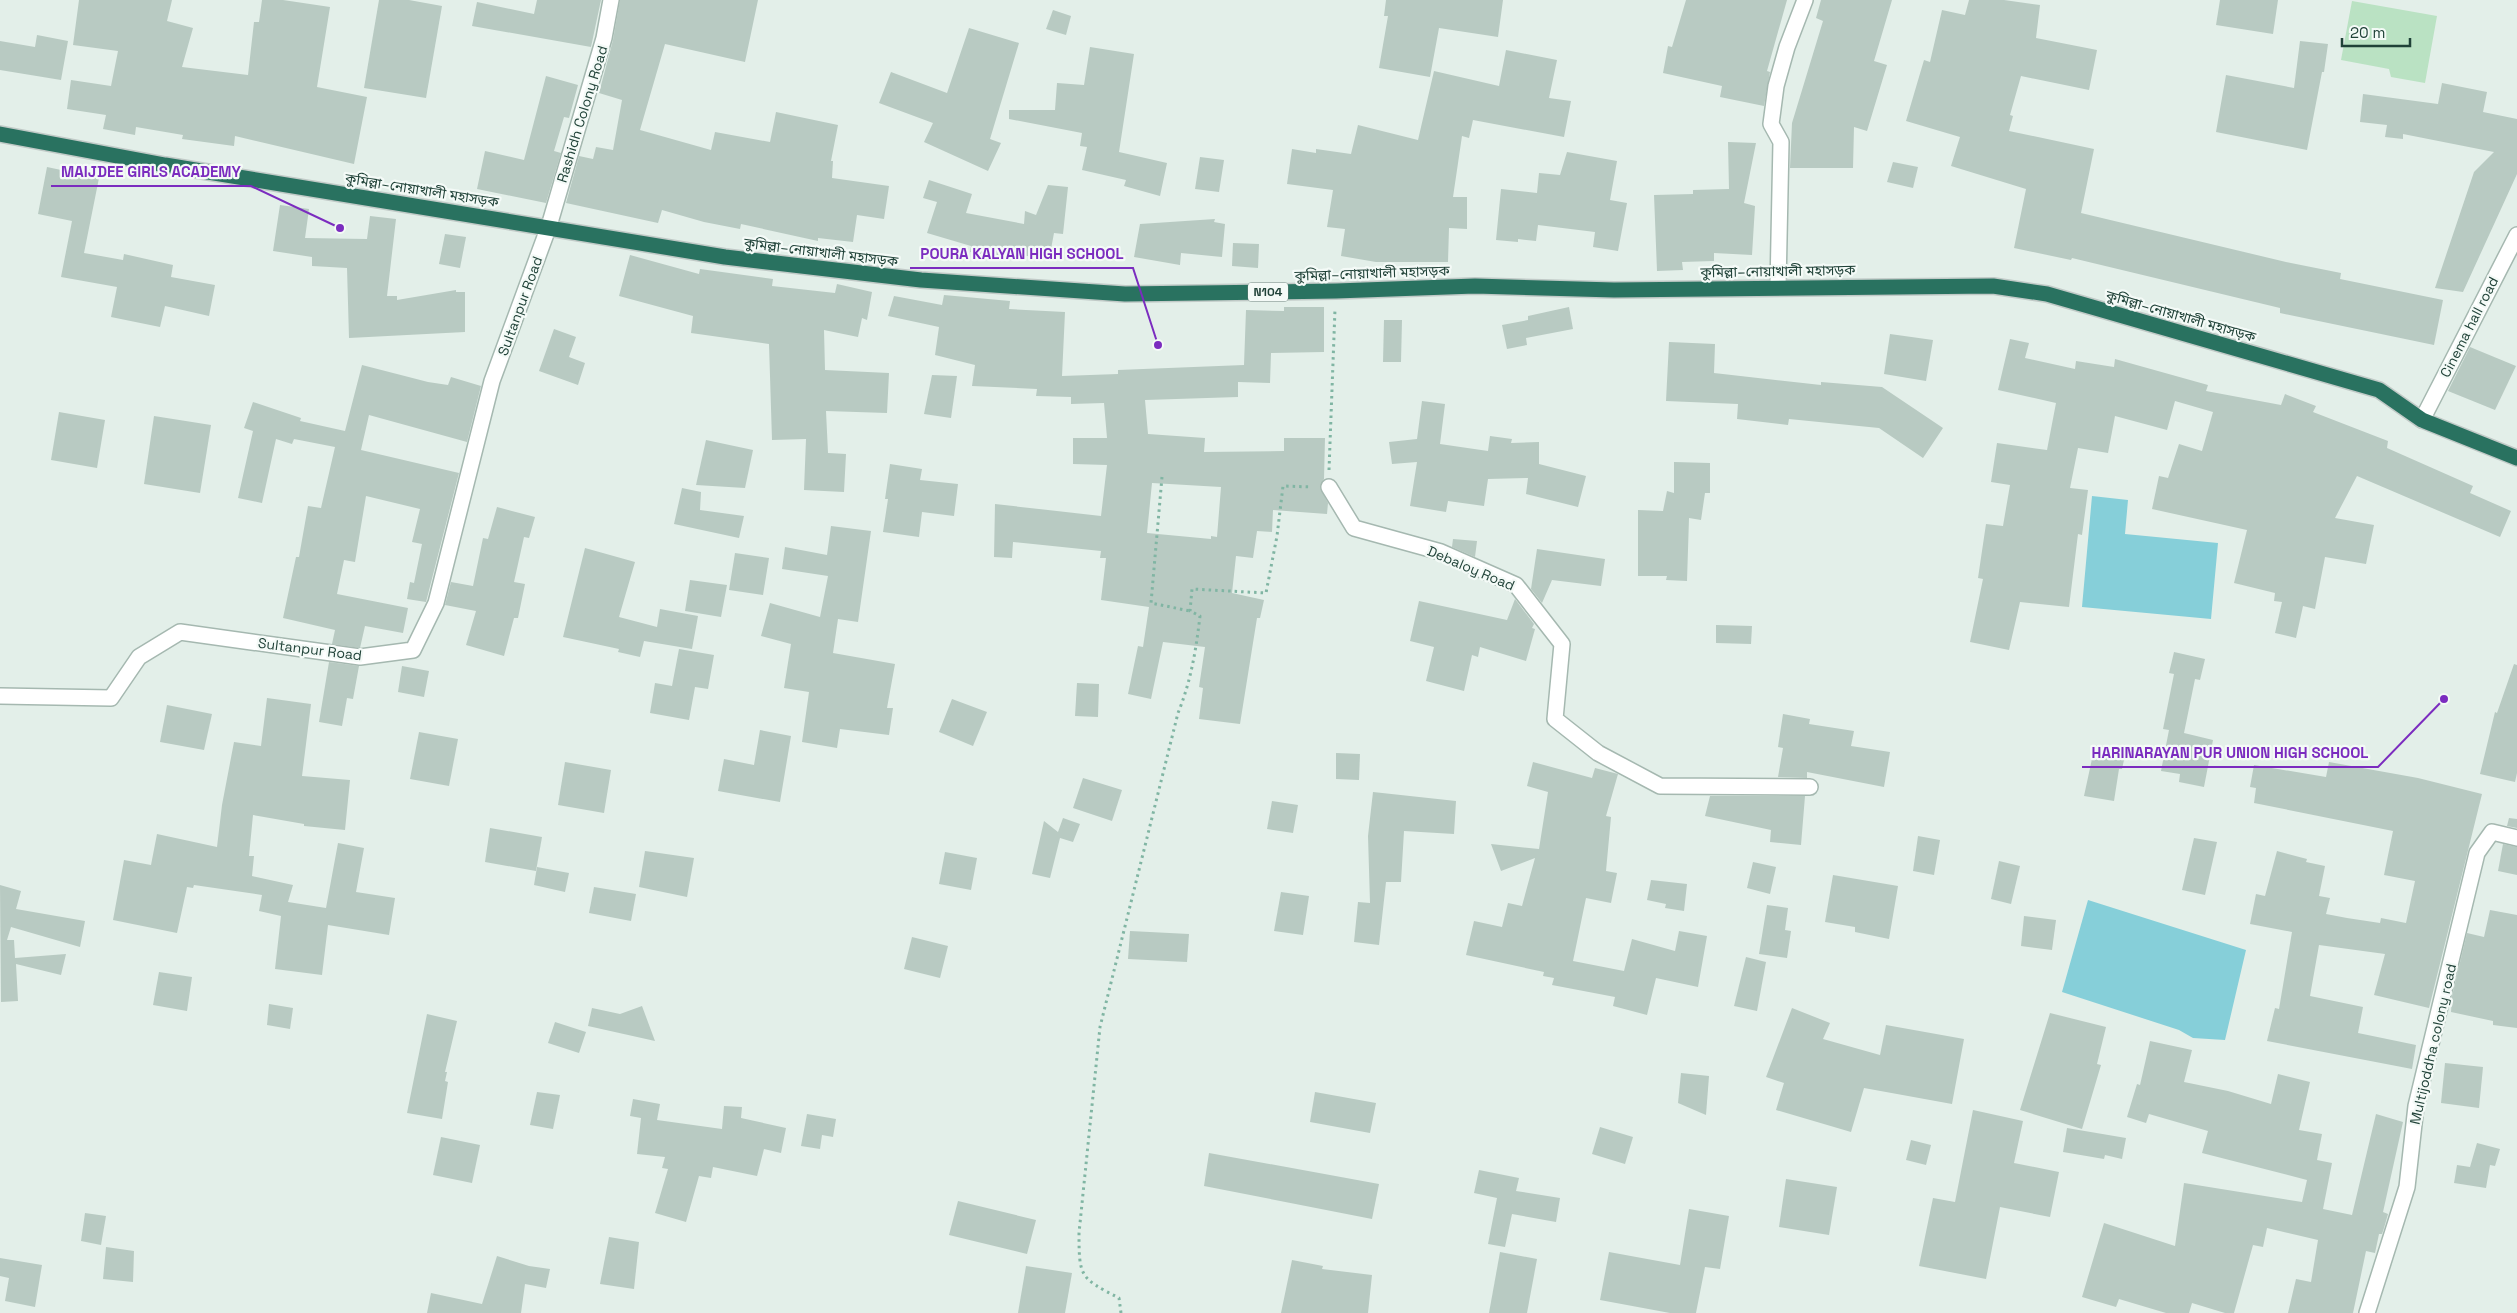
<svg xmlns="http://www.w3.org/2000/svg" width="2517" height="1313" font-family="'Space Grotesk','Noto Sans Bengali',sans-serif">
	<style>
		.green { fill: #bae2c3 }
		.water { fill: #86cfd9 }
		.building { fill: #b8cac2; fill-rule: evenodd }
		.lines { fill: none; stroke-linecap: round; stroke-linejoin: round }
		.minor-casing { stroke: #a5b8b0; stroke-width: 18 }
		.highway-casing { stroke: #c1cac7; stroke-width: 18 }
		.path { stroke: #80b5a3; stroke-width: 3; stroke-dasharray: 2.5 4; stroke-linecap: butt }
		.minor { stroke: #fff; stroke-width: 15 }
		.highway { stroke: #297260; stroke-width: 15 }
		.labels { text-anchor: middle; stroke-width: 4.5; stroke-linejoin: round; paint-order: stroke }
		.shield { fill: #f4faf7; stroke: #607971; stroke-width: 1 }
		.shield-label { font-size: 12px; font-weight: bold; fill: #204238 }
		.street-label { font-size: 14px; fill: #204238; stroke: #f4faf7 }
		.leader { fill: none; stroke: #7b2cbf; stroke-width: 2 }
		.callout-dot { fill: #7b2cbf; stroke: #f4faf7; stroke-width: 2 }
		.callout-label { font-size: 15px; text-anchor: middle; font-weight: bold; fill: #7b2cbf; stroke: #f4faf7; stroke-width: 4.5; stroke-linejoin: round; paint-order: stroke }
	</style>
	<rect width="100%" height="100%" fill="#e3efe9"/>
	<!-- green -->
	<polygon class="green" points="2352,1 2437,16 2425,83 2391,77 2389,69 2341,60"/>
	<!-- water -->
	<g class="water">
		<polygon points="2092,496 2128,500 2125,534 2218,543 2211,619 2082,607"/>
		<polygon points="2088,900 2246,950 2225,1040 2193,1038 2179,1030 2062,992"/>
	</g>
	<!-- building -->
	<g class="building">
		<polygon points="79,0 172,0 167,21 193,28 182,67 248,75 254,22 259,22 262,0 283,0 330,7 317,87 367,97 354,164 235,136 234,146 182,139 183,135 136,127 135,135 103,129 106,115 67,109 71,80 111,86 118,51 73,45"/>
		<polygon points="379,0 409,0 442,6 426,98 364,88"/>
		<polygon points="537,0 601,0 591,47 472,26 477,2 534,14"/>
		<polygon points="620,0 758,0 745,62 665,44 640,130 711,150 715,132 770,142 776,112 838,125 831,161 833,161 832,178 889,186 884,219 857,215 853,242 818,238 818,241 741,224 740,229 704,222 662,210 658,223 566,203 579,156 593,159 596,147 613,150 622,100 599,93 613,40"/>
		<polygon points="1386,0 1503,0 1498,37 1439,28 1430,77 1379,68 1388,16 1384,16"/>
		<polygon points="1686,0 1787,0 1767,71 1770,72 1764,106 1720,97 1722,86 1663,73 1668,46 1672,47"/>
		<polygon points="1821,0 1892,0 1874,61 1887,65 1867,131 1854,127 1853,168 1790,168 1792,123 1823,21 1816,18"/>
		<polygon points="1969,0 2004,0 2040,5 2036,38 2097,50 2089,90 2021,76 2010,115 2013,116 2009,131 2094,149 2081,213 2286,262 2341,273 2340,279 2443,300 2434,345 2280,313 2280,308 2072,258 2071,260 2014,248 2026,189 1951,166 1960,137 1906,121 1924,60 1930,62 1942,10 1965,15"/>
		<polygon points="2220,0 2278,0 2273,34 2216,25"/>
		<polygon points="1053,10 1071,16 1066,35 1046,29"/>
		<polygon points="969,28 1019,43 990,139 1001,143 988,171 924,142 933,123 879,103 891,72 947,93"/>
		<polygon points="37,35 68,41 61,80 0,70 0,41 35,47"/>
		<polygon points="2300,41 2328,44 2324,72 2322,72 2307,150 2216,132 2226,75 2294,88"/>
		<polygon points="1090,47 1134,54 1119,152 1167,163 1160,196 1124,186 1126,180 1082,170 1087,147 1080,146 1082,133 1009,119 1009,110 1055,110 1057,83 1084,85"/>
		<polygon points="1506,50 1557,60 1549,98 1571,101 1564,137 1473,120 1469,138 1462,136 1453,197 1467,197 1467,229 1449,228 1448,262 1376,262 1341,256 1345,229 1327,227 1333,190 1287,184 1292,149 1316,153 1316,149 1351,154 1358,125 1418,140 1434,71 1499,86"/>
		<polygon points="546,76 578,85 569,118 564,117 554,151 561,153 546,203 477,189 485,151 524,160"/>
		<polygon points="2442,83 2487,92 2483,112 2517,119 2517,174 2463,292 2435,288 2474,172 2494,152 2403,134 2403,139 2385,137 2387,125 2360,122 2363,94 2438,104"/>
		<polygon points="1728,142 1756,143 1744,203 1755,206 1752,255 1714,253 1714,261 1682,262 1683,270 1657,271 1654,195 1693,194 1693,190 1729,189"/>
		<polygon points="1567,152 1617,161 1610,200 1627,203 1618,251 1593,247 1595,232 1538,225 1536,241 1518,239 1518,242 1496,240 1501,189 1537,193 1539,173 1560,175"/>
		<polygon points="1200,157 1224,160 1219,192 1195,189"/>
		<polygon points="1893,162 1918,167 1913,188 1887,182"/>
		<polygon points="47,167 99,178 84,253 123,260 124,254 173,265 171,277 215,285 209,316 165,306 160,327 111,317 117,287 61,277 72,221 38,214"/>
		<polygon points="929,180 972,194 966,213 1024,224 1025,211 1036,215 1048,185 1068,187 1063,234 1054,233 1049,260 1011,253 1010,259 970,252 971,246 927,233 937,202 923,198"/>
		<polygon points="280,205 309,209 305,238 367,239 370,216 396,219 387,296 397,296 397,300 456,290 456,292 465,292 465,332 349,338 347,268 312,266 312,257 273,251"/>
		<polygon points="1215,219 1214,222 1225,224 1222,257 1181,253 1180,265 1134,257 1140,224"/>
		<polygon points="445,234 466,237 460,268 439,264"/>
		<polygon points="1233,243 1259,244 1258,268 1232,266"/>
		<polygon points="630,255 699,274 700,269 773,279 772,286 835,293 837,284 872,292 867,320 862,318 858,337 824,330 825,370 889,373 887,413 826,411 828,453 846,454 844,492 804,490 806,439 772,440 769,344 691,333 693,316 619,296"/>
		<path d="M944 295 1010 301 1009 309 1065 312 1062 376 1118 374V370L1244 365 1246 310 1284 311V307H1324V352L1271 353 1270 383 1238 382V397L1145 400 1148 434 1205 438 1204 452 1284 451V438H1325L1324 479 1320 487 1328 503 1327 514 1273 510 1272 532 1257 531 1253 558 1236 556 1232 593 1264 600 1260 618H1257L1240 724 1199 719 1203 688 1199 687 1205 647 1163 642 1151 699 1128 694 1138 646 1143 647 1149 607 1101 600 1106 558H1100L1101 551 1013 542 1012 558 994 557 995 504 1101 516 1107 465 1073 464V438H1107L1104 403 1071 404V397L1036 396 1037 389 972 386 975 365 935 355 939 327 888 316 894 296 942 305ZM1152 483 1221 487 1217 537 1211 536V539L1147 533Z"/>
		<polygon points="1569,307 1573,329 1526,338 1527,345 1507,349 1502,325 1528,320 1528,316"/>
		<polygon points="1384,320 1402,320 1401,362 1383,362"/>
		<polygon points="554,329 576,337 569,357 585,363 578,385 539,371"/>
		<polygon points="1890,334 1933,340 1926,381 1884,374"/>
		<polygon points="2010,339 2029,343 2025,358 2075,369 2076,361 2114,367 2115,359 2208,385 2206,391 2281,405 2285,394 2316,406 2313,412 2388,441 2387,448 2473,486 2470,493 2511,511 2500,537 2357,476 2335,518 2374,525 2366,564 2325,557 2315,609 2303,606 2296,638 2275,633 2282,602 2274,601 2275,593 2234,583 2247,530 2152,509 2159,476 2168,478 2179,444 2202,451 2213,412 2175,401 2167,430 2115,416 2108,453 2078,448 2070,488 2088,490 2082,535 2078,534 2069,607 2020,602 2009,650 1970,642 1983,579 1978,578 1986,524 2003,526 2010,485 1991,482 1997,443 2047,450 2056,403 1998,390"/>
		<polygon points="1669,342 1715,344 1714,373 1821,385 1821,382 1882,387 1943,428 1923,458 1879,428 1789,419 1788,425 1737,419 1738,404 1666,401"/>
		<polygon points="2470,347 2516,366 2495,410 2448,391"/>
		<polygon points="362,365 428,382 448,385 451,377 481,386 467,442 369,415 361,450 459,473 426,602 407,599 410,582 414,583 422,544 412,542 420,509 366,496 355,562 344,560 337,594 408,608 403,633 365,626 360,648 332,644 335,630 283,618 296,557 299,557 308,506 321,508 335,447 294,439 292,444 276,439 262,503 238,498 253,431 244,428 253,402 301,418 300,421 345,431"/>
		<polygon points="932,375 957,376 951,418 924,414"/>
		<polygon points="1422,401 1445,404 1440,444 1488,451 1490,436 1512,439 1511,443 1539,442 1539,464 1586,476 1578,507 1526,494 1528,478 1488,479 1484,506 1448,501 1446,512 1410,506 1417,462 1392,464 1389,442 1417,439"/>
		<polygon points="59,412 105,420 97,468 51,460"/>
		<polygon points="154,416 211,425 200,493 144,484"/>
		<polygon points="706,440 753,450 745,488 696,485"/>
		<polygon points="1674,462 1710,463 1710,493 1705,493 1701,520 1689,518 1687,581 1666,580 1667,576 1638,576 1638,510 1663,511 1667,491 1674,493"/>
		<polygon points="890,464 922,469 920,480 958,484 954,516 922,512 919,537 883,532 888,499 885,499"/>
		<polygon points="682,488 701,492 700,510 744,516 739,538 674,524"/>
		<polygon points="497,507 535,517 529,538 524,537 514,582 525,584 518,618 514,618 504,656 466,645 476,611 445,605 451,582 473,586 483,538 488,539"/>
		<polygon points="831,526 871,531 858,622 838,619 833,653 895,664 887,708 893,708 889,735 840,729 837,748 802,742 809,692 784,688 791,644 761,636 770,603 820,617 828,576 782,569 785,547 827,555"/>
		<polygon points="1453,539 1477,541 1475,557 1452,547"/>
		<polygon points="585,548 635,562 619,617 657,627 660,609 698,616 692,649 644,641 640,657 618,652 619,649 563,637"/>
		<polygon points="1537,549 1605,559 1601,586 1552,580 1542,603 1531,589"/>
		<polygon points="735,553 769,558 763,595 729,590"/>
		<polygon points="690,580 727,585 721,617 685,611"/>
		<polygon points="1515,599 1534,624 1532,628 1535,629 1526,661 1480,647 1478,657 1472,655 1464,691 1426,681 1434,647 1410,641 1419,601 1507,620"/>
		<polygon points="1716,625 1752,626 1751,644 1716,643"/>
		<polygon points="679,649 714,655 708,689 695,687 689,720 650,713 655,683 672,686"/>
		<polygon points="2174,652 2205,659 2200,680 2195,679 2184,733 2213,740 2204,787 2179,782 2180,774 2161,771 2169,730 2163,729 2174,674 2169,673"/>
		<polygon points="329,662 359,666 353,699 347,698 342,726 319,722"/>
		<polygon points="2514,664 2517,665 2517,773 2515,782 2480,774 2495,712 2497,713"/>
		<polygon points="402,666 429,671 424,697 398,692"/>
		<polygon points="1077,683 1099,684 1098,717 1075,716"/>
		<polygon points="267,698 311,704 302,776 350,780 345,830 304,826 304,824 253,815 249,856 254,856 252,876 293,885 288,902 326,908 338,843 364,848 356,892 395,898 389,935 328,925 322,975 275,969 281,916 259,911 262,895 194,885 193,888 187,887 177,933 113,920 124,860 151,865 157,834 217,847 222,805 234,742 261,746"/>
		<polygon points="952,699 987,712 973,746 939,732"/>
		<polygon points="167,705 212,714 204,750 160,742"/>
		<polygon points="1783,714 1810,719 1809,724 1854,731 1851,746 1890,752 1884,787 1807,772 1807,778 1778,777 1783,748 1778,747"/>
		<polygon points="760,730 791,736 780,802 718,791 724,759 754,765"/>
		<polygon points="419,732 458,739 449,786 410,779"/>
		<polygon points="2095,745 2126,751 2122,769 2119,769 2114,801 2084,796"/>
		<polygon points="1336,753 1360,754 1359,780 1336,779"/>
		<polygon points="565,762 611,770 604,813 558,805"/>
		<polygon points="1533,762 1592,778 1595,768 1618,774 1606,816 1611,817 1606,871 1617,873 1611,903 1586,898 1573,961 1624,971 1632,939 1675,951 1679,931 1707,936 1698,987 1656,978 1647,1015 1613,1006 1615,997 1552,985 1554,978 1543,976 1544,972 1466,955 1474,921 1502,927 1508,903 1522,906 1535,858 1501,871 1491,844 1539,849 1548,792 1527,786"/>
		<polygon points="2329,762 2418,778 2482,794 2429,1008 2374,995 2385,954 2319,945 2310,996 2363,1007 2358,1033 2416,1045 2412,1069 2267,1041 2275,1008 2279,1009 2292,932 2250,924 2256,894 2265,896 2277,851 2307,859 2306,862 2325,866 2319,896 2330,898 2326,914 2347,918 2380,923 2381,918 2406,923 2415,881 2384,875 2393,831 2254,803 2256,788 2250,787 2254,765 2326,777"/>
		<polygon points="1083,778 1122,790 1112,821 1073,808"/>
		<polygon points="1373,792 1456,801 1454,834 1404,831 1401,882 1386,882 1379,945 1354,942 1358,902 1370,903 1368,836"/>
		<polygon points="1710,796 1805,796 1801,845 1770,842 1771,830 1705,816"/>
		<polygon points="1272,801 1298,805 1293,833 1267,829"/>
		<polygon points="1063,818 1080,824 1073,842 1060,838 1050,878 1032,874 1044,821 1058,832"/>
		<polygon points="2509,818 2517,819 2517,828 2507,826"/>
		<polygon points="490,828 542,837 536,871 485,862"/>
		<polygon points="1918,836 1940,840 1934,875 1913,871"/>
		<polygon points="2194,838 2217,842 2205,895 2182,890"/>
		<polygon points="2503,844 2517,847 2517,875 2498,871"/>
		<polygon points="645,851 694,858 687,897 639,887"/>
		<polygon points="945,852 977,858 971,890 939,884"/>
		<polygon points="1999,861 2020,866 2011,904 1991,899"/>
		<polygon points="1753,862 1776,867 1770,894 1747,888"/>
		<polygon points="537,867 569,873 565,892 534,885"/>
		<polygon points="1833,875 1898,886 1889,939 1855,932 1855,927 1825,922"/>
		<polygon points="1651,880 1687,884 1684,911 1665,908 1666,904 1647,900"/>
		<polygon points="0,885 21,891 16,909 85,921 80,947 11,927 7,940 14,940 15,958 66,954 61,975 16,964 18,1001 1,1002"/>
		<polygon points="594,887 636,894 631,921 589,913"/>
		<polygon points="1281,892 1309,896 1303,935 1274,931"/>
		<polygon points="1767,905 1788,908 1785,930 1791,931 1787,958 1759,954"/>
		<polygon points="2490,910 2517,915 2517,1028 2493,1025 2493,1021 2451,1012 2452,996 2467,933 2484,937"/>
		<polygon points="2024,916 2056,920 2052,950 2021,946"/>
		<polygon points="1130,931 1189,934 1187,962 1128,959"/>
		<polygon points="912,937 948,946 940,978 904,969"/>
		<polygon points="1746,957 1766,962 1757,1011 1734,1006"/>
		<polygon points="159,972 192,977 187,1011 153,1005"/>
		<polygon points="269,1004 293,1008 290,1029 267,1025"/>
		<polygon points="642,1006 655,1041 588,1026 592,1008 620,1014"/>
		<polygon points="1792,1008 1830,1023 1823,1039 1880,1055 1886,1025 1964,1039 1952,1104 1864,1088 1851,1132 1776,1110 1784,1083 1766,1077"/>
		<polygon points="2050,1013 2106,1027 2097,1064 2101,1065 2082,1129 2020,1110"/>
		<polygon points="427,1014 457,1021 445,1072 447,1072 445,1081 448,1082 442,1119 407,1113"/>
		<polygon points="555,1022 586,1032 579,1053 548,1043"/>
		<polygon points="2150,1041 2192,1050 2184,1082 2228,1091 2271,1104 2278,1074 2310,1082 2299,1130 2322,1134 2317,1160 2332,1163 2323,1209 2352,1215 2376,1114 2403,1122 2383,1212 2388,1214 2384,1228 2382,1234 2379,1234 2375,1253 2366,1251 2353,1313 2288,1313 2296,1279 2311,1282 2318,1240 2267,1228 2263,1247 2253,1245 2234,1313 2225,1313 2192,1303 2189,1313 2166,1313 2119,1299 2116,1307 2082,1297 2104,1223 2175,1246 2184,1183 2302,1202 2307,1180 2202,1153 2208,1131 2149,1114 2146,1123 2127,1117 2137,1084 2140,1085"/>
		<polygon points="2445,1063 2483,1067 2479,1108 2441,1103"/>
		<polygon points="1681,1073 1709,1076 1706,1115 1678,1103"/>
		<polygon points="537,1092 560,1095 553,1129 530,1125"/>
		<polygon points="1315,1092 1376,1103 1370,1133 1310,1122"/>
		<polygon points="633,1099 660,1104 657,1120 722,1129 724,1106 742,1107 741,1118 786,1128 781,1153 764,1149 757,1176 713,1167 711,1178 699,1176 686,1222 655,1213 668,1169 662,1168 665,1157 637,1154 641,1118 630,1116"/>
		<polygon points="1973,1110 2023,1121 2014,1163 2059,1172 2050,1217 2000,1207 1986,1279 1919,1266 1933,1198 1955,1202"/>
		<polygon points="807,1114 836,1119 833,1137 822,1135 820,1149 801,1146"/>
		<polygon points="1600,1127 1633,1137 1625,1164 1592,1154"/>
		<polygon points="2067,1128 2126,1138 2122,1159 2105,1155 2104,1159 2063,1152"/>
		<polygon points="441,1137 480,1145 472,1183 433,1175"/>
		<polygon points="1911,1140 1931,1145 1926,1165 1906,1160"/>
		<polygon points="2477,1143 2500,1149 2495,1166 2490,1165 2486,1188 2454,1183 2457,1165 2470,1167"/>
		<polygon points="1209,1153 1379,1184 1372,1219 1204,1186"/>
		<polygon points="1479,1170 1519,1178 1516,1191 1560,1198 1556,1222 1512,1214 1505,1247 1488,1244 1497,1198 1474,1193"/>
		<polygon points="1786,1179 1837,1187 1829,1235 1779,1227"/>
		<polygon points="958,1201 1036,1220 1027,1254 949,1235"/>
		<polygon points="1689,1209 1729,1216 1720,1269 1705,1267 1696,1313 1670,1313 1600,1300 1609,1252 1680,1265"/>
		<polygon points="85,1213 106,1216 101,1245 81,1241"/>
		<polygon points="609,1237 639,1242 634,1289 600,1284"/>
		<polygon points="106,1247 134,1251 133,1282 103,1279"/>
		<polygon points="1500,1252 1537,1259 1527,1313 1489,1313"/>
		<polygon points="497,1256 529,1266 550,1269 546,1288 525,1284 521,1313 427,1313 431,1293 482,1304"/>
		<polygon points="0,1258 42,1265 35,1307 5,1301 9,1278 0,1276"/>
		<polygon points="1292,1260 1323,1266 1322,1269 1372,1275 1368,1313 1281,1313"/>
		<polygon points="1026,1266 1072,1273 1065,1313 1018,1313"/>
	</g>
	<g class="lines">
		<defs>
			<g id="minor">
				<polyline points="1778,287 1781,142 1771,124 1776,86 1787,47 1805,0"/>
				<polyline points="2422,420 2517,235"/>
				<polyline points="1329,487 1354,528 1441,552 1516,585 1562,644 1555,719 1598,753 1660,786 1810,787"/>
				<polyline points="0,696 111,698 139,657 180,632 360,657 413,650 436,603 492,381 549,226 604,38 611,0"/>
				<polyline points="2367,1313 2407,1187 2416,1106 2477,853 2492,832 2517,838"/>
			</g>
			<polyline id="highway" points="0,134 165,165 725,257 921,280 1125,294 1336,291 1475,286 1614,290 1993,286 2047,294 2379,390 2422,420 2517,458"/>
		</defs>
		<!-- minor casing -->
		<use href="#minor" class="minor-casing"/>
		<!-- highway casing -->
		<use href="#highway" class="highway-casing"/>
		<!-- path -->
		<g class="path">
			<polyline points="1329,470 1335,309"/>
			<polyline points="1162,477 1151,603 1190,611"/>
			<path d="M1121 1313 1119 1298C1080 1278 1079 1277 1079 1233L1100 1027 1178 713C1191 681 1196 650 1200 616L1190 611 1192 589 1266 593 1277 536 1283 486 1312 487"/>
		</g>
		<!-- minor -->
		<use href="#minor" class="minor"/>
		<!-- highway -->
		<use href="#highway" class="highway"/>
	</g>
	<g class="labels">
		<!-- shield labels -->
		<rect class="shield" x="1248" y="282.5" width="40" height="19" rx="4"/>
		<g class="shield-label">
			<text x="1268" y="296">N104</text>
		</g>
		<!-- street labels -->
		<g class="street-label">
			<text transform="translate(582 114) rotate(-73)" y="5">Rashidh Colony Road</text>
			<text transform="translate(422 190) rotate(9)" y="5">কুমিল্লা–নোয়াখালী মহাসড়ক</text>
			<text transform="translate(821 252) rotate(7)" y="5">কুমিল্লা–নোয়াখালী মহাসড়ক</text>
			<text transform="translate(1778 271) rotate(-1)" y="5">কুমিল্লা–নোয়াখালী মহাসড়ক</text>
			<text transform="translate(1372 273) rotate(-2)" y="5">কুমিল্লা–নোয়াখালী মহাসড়ক</text>
			<text transform="translate(520 306) rotate(-70)" y="5">Sultanpur Road</text>
			<text transform="translate(2181 316) rotate(16)" y="5">কুমিল্লা–নোয়াখালী মহাসড়ক</text>
			<text transform="translate(2469 327) rotate(-63)" y="5">Cinema hall road</text>
			<text transform="translate(1471 568) rotate(23)" y="5">Debaloy Road</text>
			<text transform="translate(310 649) rotate(7)" y="5">Sultanpur Road</text>
			<text transform="translate(2433 1044) rotate(-77)" y="5">Multijoddha colony road</text>
		</g>
	</g>
	<!-- callouts -->
	<path class="leader" d="M340 228L251 186H51M1158 345L1133 268H910M2444 699L2378 767H2082"/>
	<g class="callout-dot">
		<circle cx="340" cy="228" r="5"/>
		<circle cx="1158" cy="345" r="5"/>
		<circle cx="2444" cy="699" r="5"/>
	</g>
	<g class="callout-label">
		<text x="151" y="177">MAIJDEE GIRLS ACADEMY</text>
		<text x="1022" y="259">POURA KALYAN HIGH SCHOOL</text>
		<text x="2230" y="758">HARINARAYAN PUR UNION HIGH SCHOOL</text>
	</g>
	<!-- scale -->
	<path d="M2342 38v8h68v-8" fill="none" stroke="#204238" stroke-width="2.5"/>
	<text x="2350" y="38" font-size="15" fill="#204238" stroke="#f4faf7" stroke-width="4" paint-order="stroke">20 m</text>
</svg>
